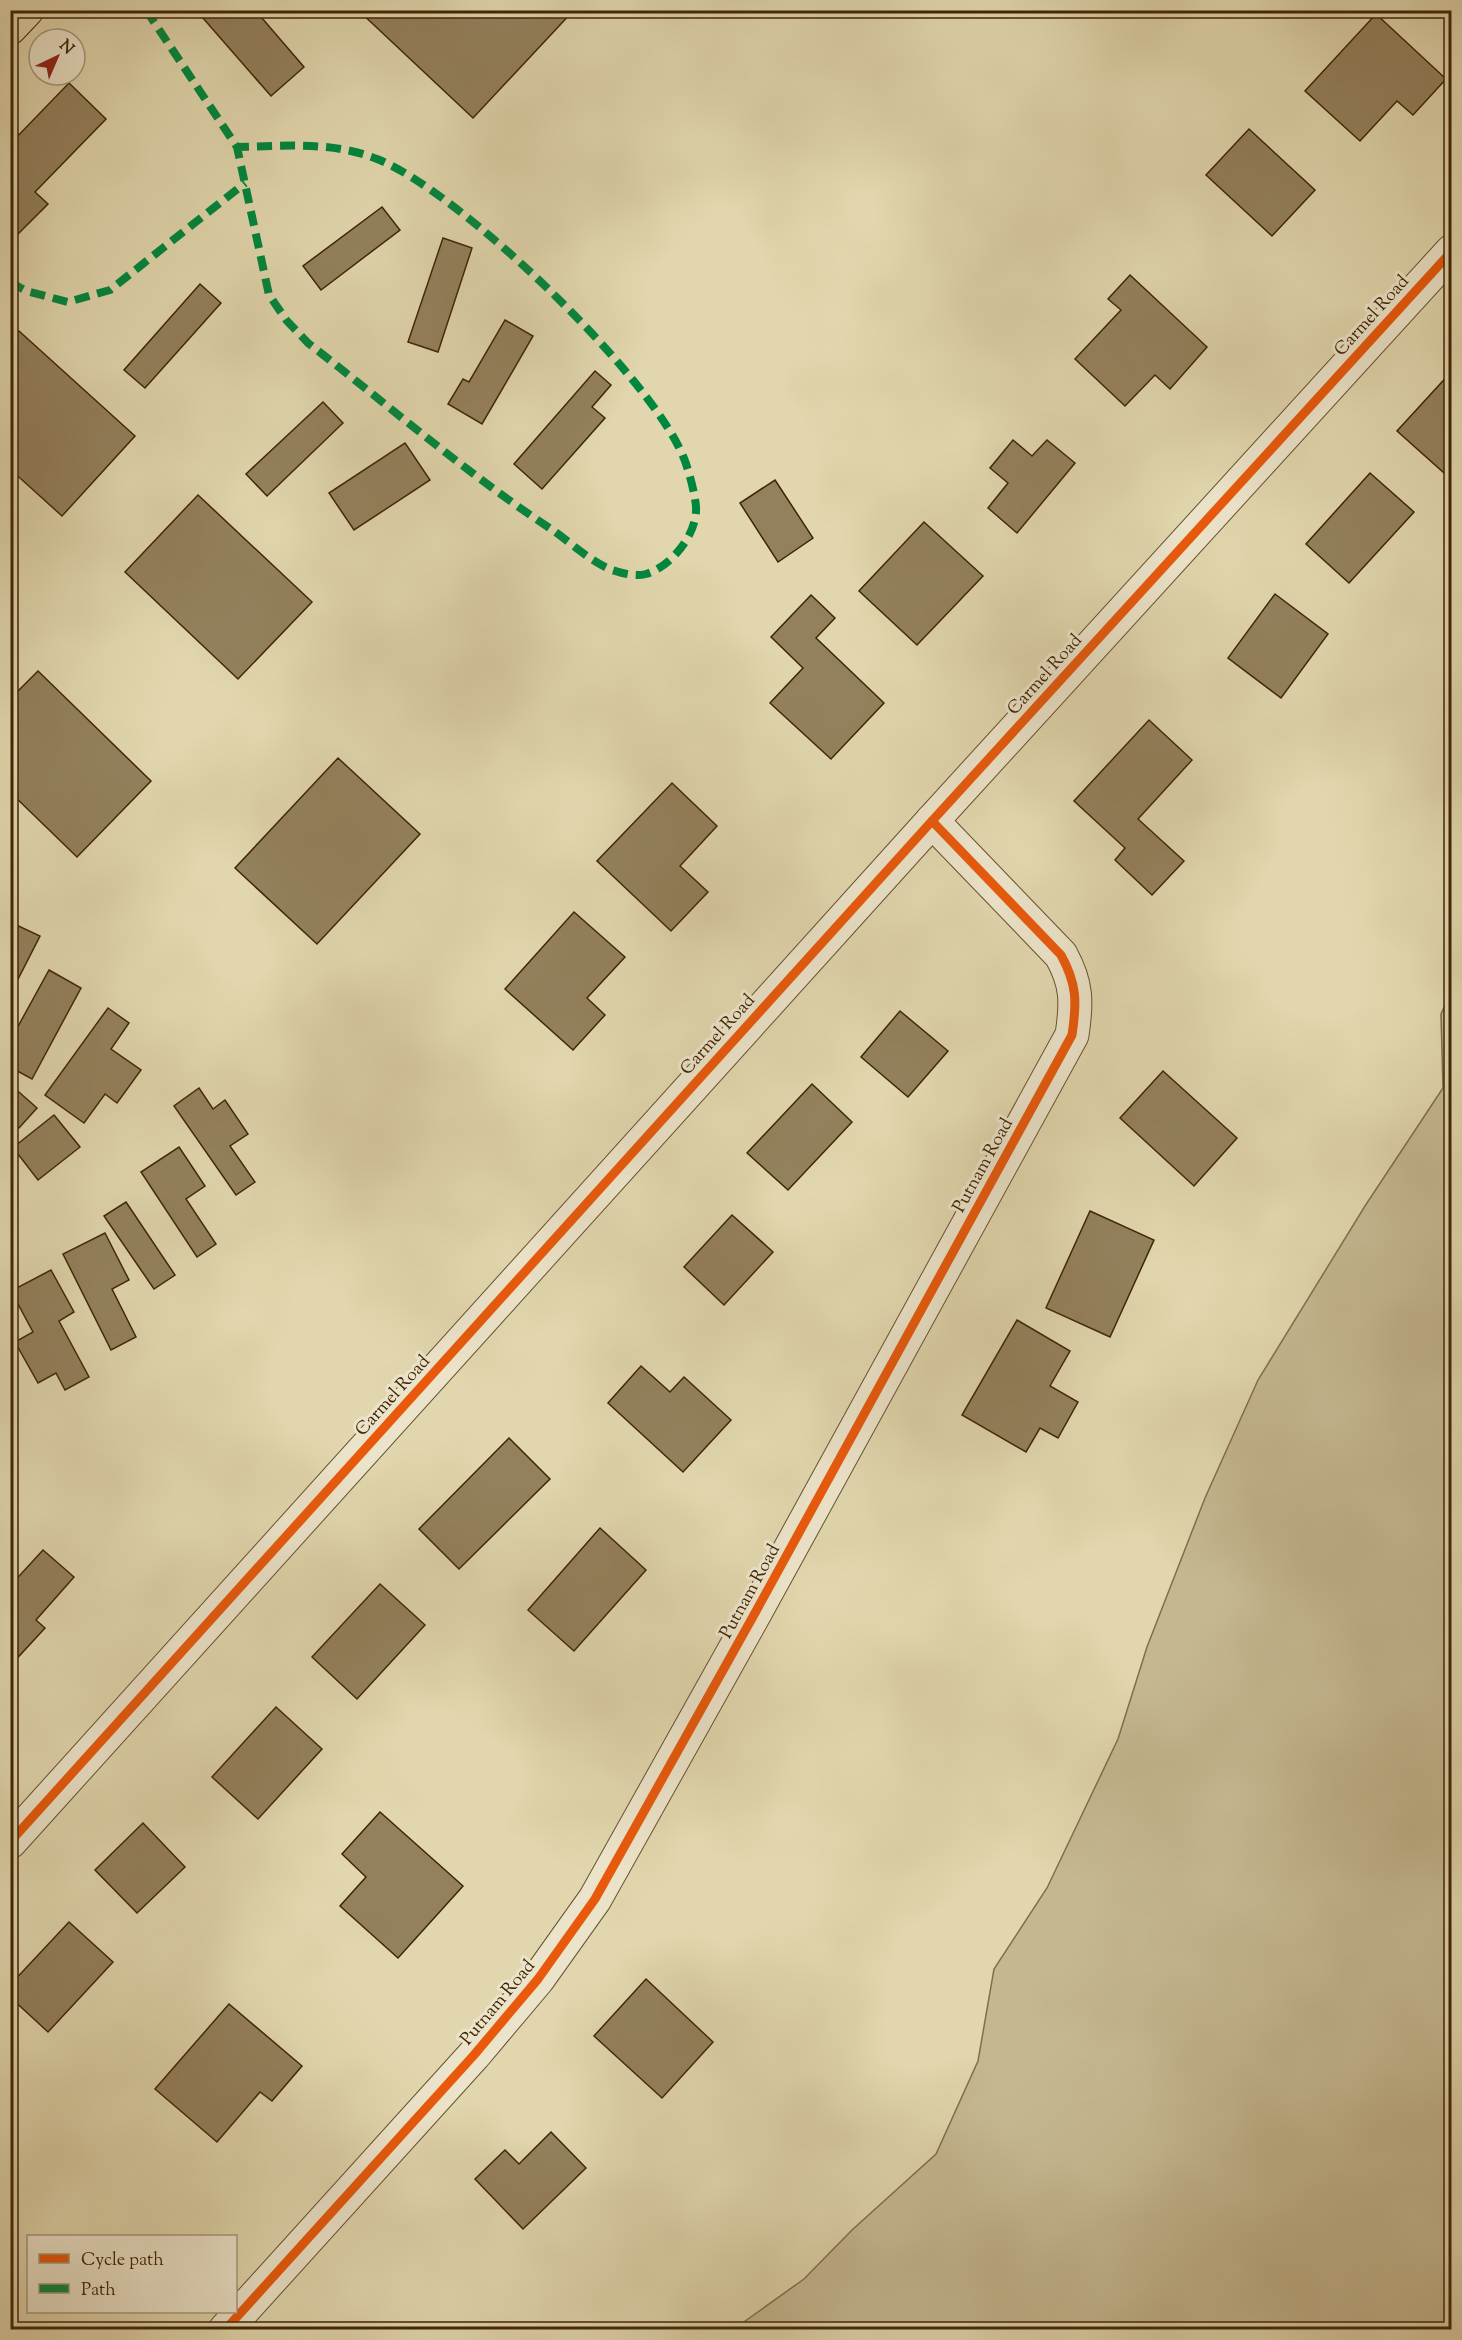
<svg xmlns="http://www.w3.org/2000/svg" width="1462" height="2340" font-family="'Sorts Mill Goudy',serif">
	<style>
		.green { fill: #c5b891; stroke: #826e4c; stroke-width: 1.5 }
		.building { fill: #93815d; stroke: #3f2507; stroke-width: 1.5 }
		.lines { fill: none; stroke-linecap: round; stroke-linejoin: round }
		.street-casing { stroke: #685130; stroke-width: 35 }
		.primary-casing { stroke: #3f2507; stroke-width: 35 }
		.street { stroke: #ece4ca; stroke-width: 33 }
		.primary { stroke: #e1d6ad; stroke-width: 33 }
		.quiet { stroke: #00873e; stroke-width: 8; stroke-dasharray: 15 8; stroke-linecap: butt }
		.cycleway-casing { stroke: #ece4ca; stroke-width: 13 }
		.cycleway { stroke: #e8590c; stroke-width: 9 }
		.labels { text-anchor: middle; stroke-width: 6; stroke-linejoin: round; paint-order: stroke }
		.street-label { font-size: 18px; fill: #3f2507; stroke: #ece4ca }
	</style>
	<rect width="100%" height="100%" fill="#e1d6ad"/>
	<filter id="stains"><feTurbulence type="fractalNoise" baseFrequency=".00333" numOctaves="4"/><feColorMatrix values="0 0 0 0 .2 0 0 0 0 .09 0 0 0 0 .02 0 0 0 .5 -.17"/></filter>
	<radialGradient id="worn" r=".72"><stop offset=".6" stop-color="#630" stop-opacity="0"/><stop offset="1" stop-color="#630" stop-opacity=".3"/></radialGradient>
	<!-- green -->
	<polygon class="green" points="1451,992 1451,2329 734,2329 804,2279 852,2230 936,2154 978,2061 994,1969 1047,1888 1118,1739 1147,1647 1205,1498 1258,1380 1365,1206 1443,1088 1441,1014"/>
	<!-- building -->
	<g class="building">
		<polygon points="196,10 255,10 304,67 271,96"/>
		<polygon points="358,10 574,10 473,118"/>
		<polygon points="1439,10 1452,10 1452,22"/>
		<polygon points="1376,14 1446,79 1413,115 1397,101 1360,141 1305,91"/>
		<polygon points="69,83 106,119 35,192 48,204 10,242 10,144"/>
		<polygon points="1249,129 1315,190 1272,236 1206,175"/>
		<polygon points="382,207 400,230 321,290 303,266"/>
		<polygon points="443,238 472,248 438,352 408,342"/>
		<polygon points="1130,275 1207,347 1170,389 1155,375 1125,406 1075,359 1121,310 1108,299"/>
		<polygon points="200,284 221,303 145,388 124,370"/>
		<polygon points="505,320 533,336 482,424 448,404 463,379 469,382"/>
		<polygon points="19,331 135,436 62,516 10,469 10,341"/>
		<polygon points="595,371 611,385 592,407 605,418 542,489 514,464"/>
		<polygon points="1452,371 1452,480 1397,431"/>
		<polygon points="323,402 343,423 267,496 246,474"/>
		<polygon points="1013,440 1032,456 1047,440 1075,463 1017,533 988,508 1008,483 990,468"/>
		<polygon points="405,443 430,480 354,530 329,493"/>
		<polygon points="1370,473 1414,512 1349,583 1306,544"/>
		<polygon points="775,480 813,538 778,562 740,503"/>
		<polygon points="198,495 312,602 238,679 125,572"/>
		<polygon points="924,522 983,576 917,645 859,591"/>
		<polygon points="1275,594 1328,634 1281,698 1228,658"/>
		<polygon points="811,595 835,618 816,638 884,703 831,759 770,703 803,668 771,637"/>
		<polygon points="38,671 151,781 77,857 10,792 10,699"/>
		<polygon points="1149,720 1192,760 1138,819 1184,861 1152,895 1115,860 1125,848 1074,801"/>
		<polygon points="338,758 420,834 317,944 235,868"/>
		<polygon points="672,783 717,826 680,866 708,892 671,931 597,861"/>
		<polygon points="574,912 625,957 587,998 605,1015 573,1050 505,989"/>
		<polygon points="10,922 40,936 14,987 10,985"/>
		<polygon points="49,970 81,988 32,1079 10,1067 10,1041"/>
		<polygon points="108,1008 129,1023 111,1049 141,1070 117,1103 105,1094 84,1123 45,1095"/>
		<polygon points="900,1011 948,1051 908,1097 861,1057"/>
		<polygon points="1163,1071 1237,1138 1194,1186 1120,1118"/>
		<polygon points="812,1084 852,1122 788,1190 747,1153"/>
		<polygon points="11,1085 37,1108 19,1128 10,1120"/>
		<polygon points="199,1088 213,1109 225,1100 248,1134 230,1146 255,1182 236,1195 174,1106"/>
		<polygon points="54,1115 80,1147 38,1180 18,1154 10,1160 10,1150"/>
		<polygon points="179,1147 205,1186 186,1199 216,1244 197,1257 141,1172"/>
		<polygon points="126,1202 175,1275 154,1289 104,1216"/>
		<polygon points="1090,1211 1154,1240 1110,1337 1046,1308"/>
		<polygon points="732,1215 773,1252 724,1305 684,1267"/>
		<polygon points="105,1233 129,1280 112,1289 136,1337 111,1350 63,1254"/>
		<polygon points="51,1270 74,1312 59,1321 89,1377 65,1390 56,1373 38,1383 15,1342 33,1332 11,1291"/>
		<polygon points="1017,1320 1070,1351 1050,1386 1078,1402 1058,1438 1040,1428 1026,1452 962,1415"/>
		<polygon points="641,1366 670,1392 684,1377 731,1420 683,1472 608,1403"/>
		<polygon points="509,1438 550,1479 459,1569 419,1529"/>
		<polygon points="600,1528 646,1570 574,1651 528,1610"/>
		<polygon points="43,1550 74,1577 36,1620 45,1628 10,1666 10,1586"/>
		<polygon points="380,1584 425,1625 357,1699 312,1657"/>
		<polygon points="276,1707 322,1749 258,1819 212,1777"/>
		<polygon points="380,1812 463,1886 398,1958 340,1906 366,1877 342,1854"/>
		<polygon points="143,1823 185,1867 137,1913 95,1870"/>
		<polygon points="69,1922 113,1962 48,2032 10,1997 10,1985"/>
		<polygon points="646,1979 713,2042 662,2098 594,2036"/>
		<polygon points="229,2004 302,2066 272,2101 260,2092 217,2142 155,2089"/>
		<polygon points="551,2132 586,2168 523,2229 475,2179 505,2150 519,2164"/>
	</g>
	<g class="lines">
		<defs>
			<g id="street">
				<polyline points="10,1842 932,821 1452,251"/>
				<path d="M225 2330 474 2055 538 1979 595 1899 755 1613 1072 1035C1077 1002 1077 984 1061 955L932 821"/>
			</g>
			<polyline id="primary" points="10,28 27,10"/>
		</defs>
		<!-- street casing -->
		<use href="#street" class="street-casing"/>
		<!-- primary casing -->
		<use href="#primary" class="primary-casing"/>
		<!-- street -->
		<use href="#street" class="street"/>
		<!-- primary -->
		<use href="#primary" class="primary"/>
		<!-- quiet -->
		<g class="quiet">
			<path d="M146 10 237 147 269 295 287 321 308 343C388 405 466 473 551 529 570 542 591 562 612 570 622 573 635 577 646 574 670 567 695 537 696 511 697 500 688 467 683 456 649 374 459 191 377 159 333 141 283 146 237 147"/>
			<polyline points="10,282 26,291 68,302 110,290 245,183"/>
		</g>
		<defs>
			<g id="cycleway">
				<polyline points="10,1842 932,821 1452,251"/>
				<path d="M225 2330 474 2055 538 1979 595 1899 755 1613 1072 1035C1077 1002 1077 984 1061 955L932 821"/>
			</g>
		</defs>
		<!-- cycleway casing -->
		<use href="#cycleway" class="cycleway-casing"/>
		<!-- cycleway -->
		<use href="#cycleway" class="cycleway"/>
	</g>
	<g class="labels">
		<!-- street labels -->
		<g class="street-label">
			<text transform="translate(1371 315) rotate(-48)" y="6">Carmel Road</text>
			<text transform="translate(1044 674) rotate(-48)" y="6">Carmel Road</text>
			<text transform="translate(717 1034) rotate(-48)" y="6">Carmel Road</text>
			<text transform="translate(982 1165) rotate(-61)" y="6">Putnam Road</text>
			<text transform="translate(392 1395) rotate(-48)" y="6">Carmel Road</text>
			<text transform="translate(749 1591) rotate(-61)" y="6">Putnam Road</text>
			<text transform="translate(497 2002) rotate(-50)" y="6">Putnam Road</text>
		</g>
	</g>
	<!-- margin -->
	<rect width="1462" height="2340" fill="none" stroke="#e1d6ad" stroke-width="36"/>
	<rect x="12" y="12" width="1438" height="2316" fill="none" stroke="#3f2507" stroke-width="3"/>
	<rect x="18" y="18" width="1426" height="2304" fill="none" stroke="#3f2507" stroke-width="1.5"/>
	<!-- legend -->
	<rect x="27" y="2235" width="210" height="78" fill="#ece4ca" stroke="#a7987c" stroke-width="1.5"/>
	<rect x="39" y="2254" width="30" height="9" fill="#e8590c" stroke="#a7987c" stroke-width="1.5"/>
	<text x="81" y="2265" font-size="18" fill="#3f2507">Cycle path</text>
	<rect x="39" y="2284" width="30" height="9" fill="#00873e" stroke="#a7987c" stroke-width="1.5"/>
	<text x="81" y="2295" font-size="18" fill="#3f2507">Path</text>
	<!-- north arrow -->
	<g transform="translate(57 57) rotate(44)"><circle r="28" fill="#ece4ca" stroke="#a7987c" stroke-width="1.5"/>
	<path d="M0-4.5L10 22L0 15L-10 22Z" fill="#8f2418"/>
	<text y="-9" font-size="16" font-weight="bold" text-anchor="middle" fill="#3f2507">N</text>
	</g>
	<rect width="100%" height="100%" filter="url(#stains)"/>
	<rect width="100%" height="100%" fill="url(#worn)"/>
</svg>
